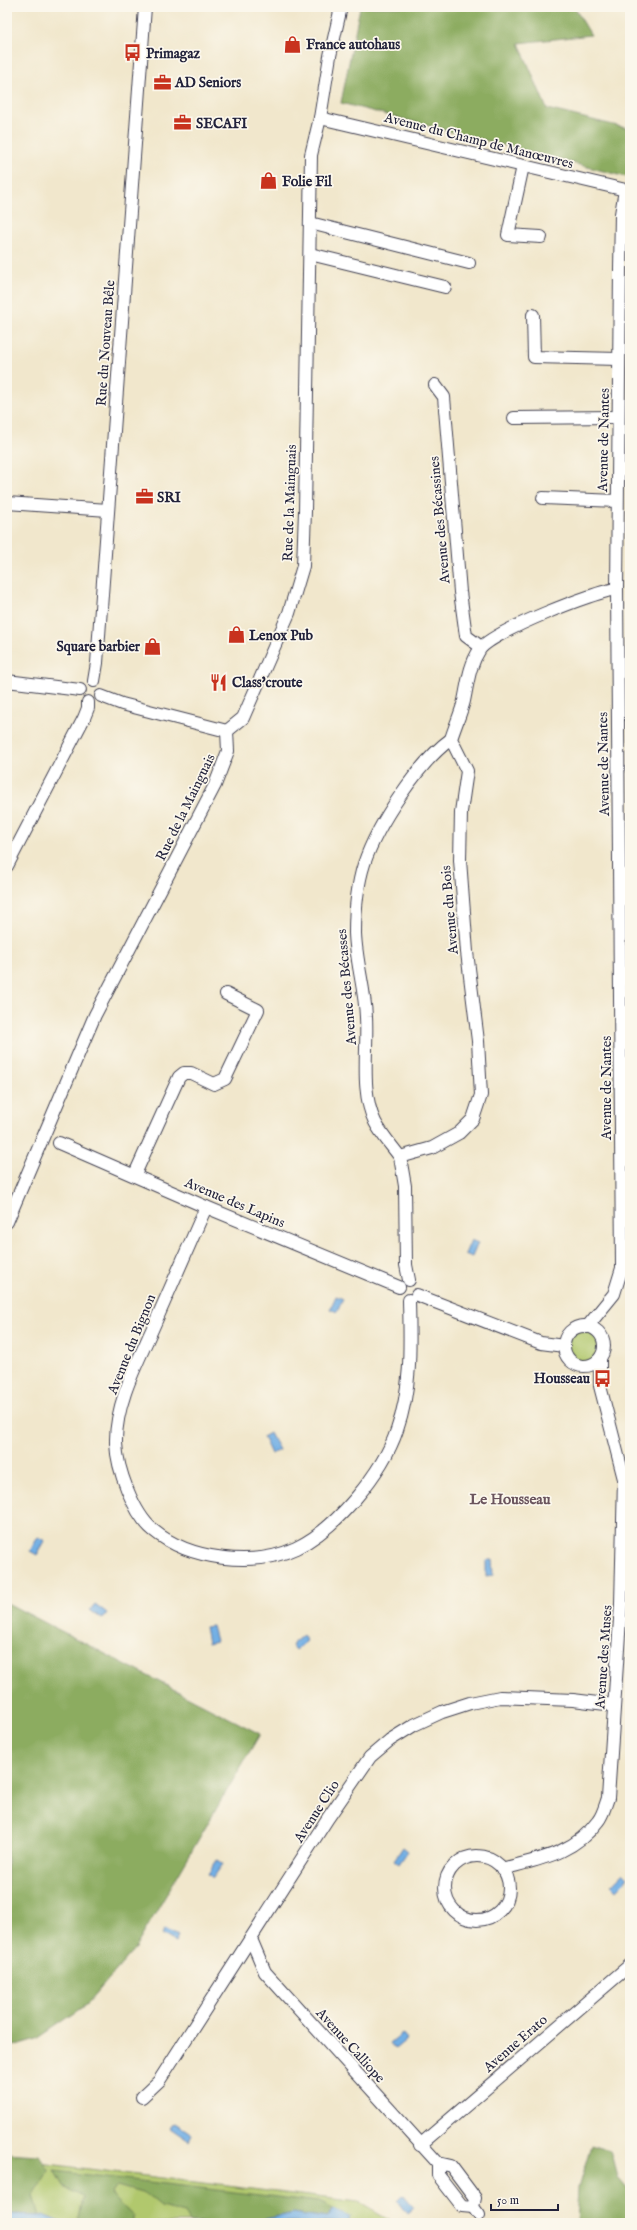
<svg xmlns="http://www.w3.org/2000/svg" width="637" height="2230" font-family="'IM FELL English',serif">
	<style>
		.green { fill: #b1c86d; stroke: #6a7554 }
		.forest { fill: #8cac60; stroke: #57674e }
		.water { fill: #72afe4; stroke: #4a6890 }
		.lines { fill: none; stroke-linecap: round; stroke-linejoin: round }
		.minor-casing { stroke: #414051; stroke-width: 14 }
		.minor { stroke: #fff; stroke-width: 12 }
		.labels { text-anchor: middle; stroke-width: 3.5; stroke-linejoin: round; paint-order: stroke }
		.poi-label { font-size: 14px; font-weight: bold; fill: #22223b; stroke: #fbf7ec; text-anchor: start }
		.street-label { font-size: 14px; fill: #22223b; stroke: #fbf7ec }
		.neighbourhood-label { font-size: 15px; font-weight: bold; fill: #6a545d; stroke: #fbf7ec }
	</style>
	<rect width="100%" height="100%" fill="#fbf7ec"/>
	<filter id="ink" filterUnits="userSpaceOnUse"><feTurbulence type="fractalNoise" baseFrequency=".025" numOctaves="2"/><feDisplacementMap in="SourceGraphic" scale="8" xChannelSelector="R" yChannelSelector="G"/><feConvolveMatrix kernelMatrix="1 2 1 2 8 2 1 2 1" color-interpolation-filters="sRGB"/></filter>
	<filter id="wash" filterUnits="userSpaceOnUse"><feTurbulence type="fractalNoise" baseFrequency=".012" numOctaves="4" result="noise"/><feDisplacementMap in="SourceGraphic" scale="16" xChannelSelector="R" yChannelSelector="G"/><feGaussianBlur stdDeviation="0.9" result="paint"/><feColorMatrix in="noise" values="0 0 0 0 0 0 0 0 0 0 0 0 0 0 0 0 0 1.4 0 .05"/><feComposite in="paint" operator="in"/></filter>
	<g filter="url(#wash)">
		<rect width="100%" height="100%" fill="#f1e7cc"/>
		<!-- green -->
		<g class="green">
			<circle cx="584" cy="1347" r="17"/>
			<polygon points="7,2159 358,2202 394,2223 7,2223"/>
		</g>
		<!-- forest -->
		<g class="forest">
			<polygon points="360,7 574,7 591,35 519,43 547,109 630,129 630,178 341,103"/>
			<polygon points="7,1603 260,1734 134,1950 87,2004 36,2039 7,2048"/>
			<polygon points="591,2145 611,2151 618,2177 630,2191 630,2223 576,2223 578,2188"/>
			<path d="M7 2153 38 2155 49 2170C47 2181 38 2185 33 2196L39 2215 7 2214Z"/>
			<polygon points="54,2171 319,2202 333,2209 327,2218 293,2213 248,2223 190,2223 185,2213 161,2207 145,2194 117,2186 111,2195 133,2216 133,2223 81,2223 79,2219 83,2197 63,2187"/>
		</g>
		<!-- water -->
		<g class="water">
			<polygon points="471,1240 478,1243 472,1257 465,1254"/>
			<polygon points="336,1296 343,1299 337,1312 330,1309"/>
			<polygon points="270,1433 279,1450 271,1454 263,1437"/>
			<polygon points="38,1537 45,1541 37,1555 30,1551"/>
			<polygon points="492,1559 493,1575 486,1576 486,1560"/>
			<polygon points="95,1604 107,1613 102,1619 90,1610"/>
			<polygon points="212,1626 216,1641 208,1643 205,1627"/>
			<polygon points="303,1635 307,1641 295,1650 291,1645"/>
			<polygon points="403,1847 408,1851 399,1864 394,1860"/>
			<polygon points="217,1860 223,1864 213,1878 208,1874"/>
			<polygon points="623,1873 628,1878 616,1890 611,1885"/>
			<polygon points="165,1929 178,1936 175,1942 162,1934"/>
			<polygon points="402,2033 407,2039 395,2049 390,2043"/>
			<polygon points="174,2123 192,2135 189,2141 170,2128"/>
			<polygon points="403,2194 414,2207 407,2213 397,2200"/>
			<polygon points="333,2209 351,2216 349,2223 248,2223 293,2213 327,2218"/>
			<polygon points="7,2214 43,2215 62,2223 7,2223"/>
		</g>
	</g>
	<g filter="url(#ink)">
		<g class="lines">
			<defs>
				<g id="minor">
					<polyline points="320,118 630,191"/>
					<polyline points="523,166 508,235 541,237"/>
					<polyline points="310,223 469,263"/>
					<polyline points="310,254 445,287"/>
					<polyline points="533,315 534,357 619,359"/>
					<polyline points="435,385 444,397 460,592 466,636 481,647"/>
					<polyline points="514,418 618,417"/>
					<polyline points="543,498 617,501"/>
					<polyline points="7,503 108,510"/>
					<polyline points="7,681 80,690"/>
					<polyline points="94,681 97,663 145,7"/>
					<polyline points="101,696 122,704 227,731"/>
					<polyline points="227,731 243,718 289,613 303,566 305,511 311,155 320,118 330,56 341,7"/>
					<polyline points="7,866 84,718 88,708 88,702"/>
					<polyline points="59,1143 206,1207 399,1287"/>
					<path d="M400 1157C392 1146 381 1134 375 1122 360 1091 368 1051 366 1017 365 989 356 962 355 933 355 911 357 886 364 864 377 825 418 763 451 739"/>
					<polyline points="135,1174 179,1077 184,1073 191,1073 214,1084 225,1079 258,1010 226,994"/>
					<path d="M206 1207C189 1246 172 1285 155 1323 139 1360 115 1402 116 1443 117 1469 133 1513 153 1530 189 1560 254 1568 296 1548 336 1529 383 1472 397 1430 412 1387 410 1344 409 1300"/>
					<polyline points="7,1222 95,1015 215,785 228,751 227,731"/>
					<path d="M409 1280 406 1265 405 1186 400 1157 432 1148 459 1133 473 1119 481 1095 478 1041 467 952 460 860 461 812 467 771 451 739C455 726 461 713 464 701 468 682 469 666 480 649 492 632 595 591 617 589"/>
					<polyline points="417,1295 541,1343 564,1346"/>
					<circle cx="584" cy="1346" r="20"/>
					<polyline points="587,1327 614,1294 622,1268 617,589 620,269 621,214 625,190"/>
					<circle cx="477" cy="1888" r="32"/>
					<path d="M502 1869C539 1859 574 1854 598 1821 603 1815 605 1806 608 1798L621 1604 624 1479 600 1386V1359"/>
					<polyline points="251,1939 265,1972 438,2163 451,2166 475,2198 473,2207 479,2215"/>
					<polyline points="142,2097 159,2081 328,1818 370,1757 390,1740 414,1725 442,1712 470,1703 500,1697 573,1700 614,1705"/>
					<polyline points="420,2145 630,1965"/>
					<polyline points="438,2163 438,2175 462,2206 473,2207"/>
				</g>
			</defs>
			<!-- minor casing -->
			<use href="#minor" class="minor-casing"/>
			<!-- minor -->
			<use href="#minor" class="minor"/>
		</g>
	</g>
	<!-- icons -->
	<defs>
		<symbol id="shop-bare" viewBox="-9 -9 18 18"><path d="M-5-2.5h2.3a2.7 3.5 0 0 1 5.4 0H5L5.5 6h-11ZM-1.5-2.5h3a1.5 2.3 0 0 0-3 0Z" fill="#c8321e" stroke="#fbf7ec" stroke-width="2.5" paint-order="stroke"/></symbol>
		<symbol id="bus-bare" viewBox="-9 -9 18 18"><path d="M-5-6H5V4H4V6H2V4H-2V6H-4V4H-5ZM-3.5-4V0h7V-4ZM-3.5 1.2v1.5H-2V1.2ZM2 1.2v1.5H3.5V1.2Z" fill="#c8321e" stroke="#fbf7ec" stroke-width="2.5" paint-order="stroke"/></symbol>
		<symbol id="office-bare" viewBox="-9 -9 18 18"><path d="M-6-3h4V-5.5h4V-3h4V5H-6ZM-1-4.5V-3h2v-1.5ZM-6 0V1H6V0Z" fill="#c8321e" stroke="#fbf7ec" stroke-width="2.5" paint-order="stroke"/></symbol>
		<symbol id="restaurant-bare" viewBox="-9 -9 18 18"><path d="M-5-6h1v4h1v-4h1v4h1v-4h1v5L-1.5 .5V6h-2V.5L-5-1ZM5-6V6H3V1.5H1.5Q1.5-4 5-6Z" fill="#c8321e" stroke="#fbf7ec" stroke-width="2.5" paint-order="stroke"/></symbol>
	</defs>
	<g fill-rule="evenodd">
		<use href="#shop-bare" x="280" y="32" width="25" height="25"/>
		<use href="#bus-bare" x="120" y="40" width="25" height="25"/>
		<use href="#office-bare" x="150" y="70" width="25" height="25"/>
		<use href="#office-bare" x="170" y="110" width="25" height="25"/>
		<use href="#shop-bare" x="256" y="168" width="25" height="25"/>
		<use href="#office-bare" x="132" y="484" width="25" height="25"/>
		<use href="#shop-bare" x="224" y="622" width="25" height="25"/>
		<use href="#shop-bare" x="140" y="634" width="25" height="25"/>
		<use href="#restaurant-bare" x="206" y="670" width="25" height="25"/>
		<use href="#bus-bare" x="590" y="1366" width="25" height="25"/>
	</g>
	<g class="labels">
		<!-- poi labels -->
		<g class="poi-label">
			<text x="306" y="49">France autohaus</text>
			<text x="146" y="58">Primagaz</text>
			<text x="175" y="87">AD Seniors</text>
			<text x="196" y="128">SECAFI</text>
			<text x="282" y="186">Folie Fil</text>
			<text x="157" y="502">SRI</text>
			<text x="249" y="640">Lenox Pub</text>
			<text x="140" y="651" text-anchor="end">Square barbier</text>
			<text x="232" y="687">Class'croute</text>
			<text x="590" y="1383" text-anchor="end">Housseau</text>
		</g>
		<!-- street labels -->
		<g class="street-label">
			<text transform="translate(479 140) rotate(14)" y="5">Avenue du Champ de Manœuvres</text>
			<text transform="translate(105 343) rotate(-86)" y="5">Rue du Nouveau Bêle</text>
			<text transform="translate(603 440) rotate(-89)" y="5">Avenue de Nantes</text>
			<text transform="translate(289 503) rotate(-88)" y="5">Rue de la Mainguais</text>
			<text transform="translate(439 520) rotate(-95)" y="5">Avenue des Bécassines</text>
			<text transform="translate(603 764) rotate(-91)" y="5">Avenue de Nantes</text>
			<text transform="translate(185 807) rotate(-64)" y="5">Rue de la Mainguais</text>
			<text transform="translate(449 910) rotate(-95)" y="5">Avenue du Bois</text>
			<text transform="translate(346 987) rotate(-95)" y="5">Avenue des Bécasses</text>
			<text transform="translate(606 1088) rotate(-90)" y="5">Avenue de Nantes</text>
			<text transform="translate(235 1202) rotate(23)" y="5">Avenue des Lapins</text>
			<text transform="translate(131 1344) rotate(-68)" y="5">Avenue du Bignon</text>
			<text transform="translate(603 1657) rotate(-86)" y="5">Avenue des Muses</text>
			<text transform="translate(316 1811) rotate(-57)" y="5">Avenue Clio</text>
			<text transform="translate(515 2043) rotate(-41)" y="5">Avenue Erato</text>
			<text transform="translate(351 2045) rotate(48)" y="5">Avenue Calliope</text>
		</g>
		<!-- neighbourhood labels -->
		<g class="neighbourhood-label">
			<text x="510" y="1504">Le Housseau</text>
		</g>
	</g>
	<!-- margin -->
	<rect width="637" height="2230" fill="none" stroke="#fbf7ec" stroke-width="24"/>
	<!-- scale -->
	<path d="M491 2204v6h67v-6" fill="none" stroke="#22223b" stroke-width="2"/>
	<text x="497" y="2204" font-size="12" fill="#22223b" stroke="#fbf7ec" stroke-width="3" paint-order="stroke">50 m</text>
</svg>
